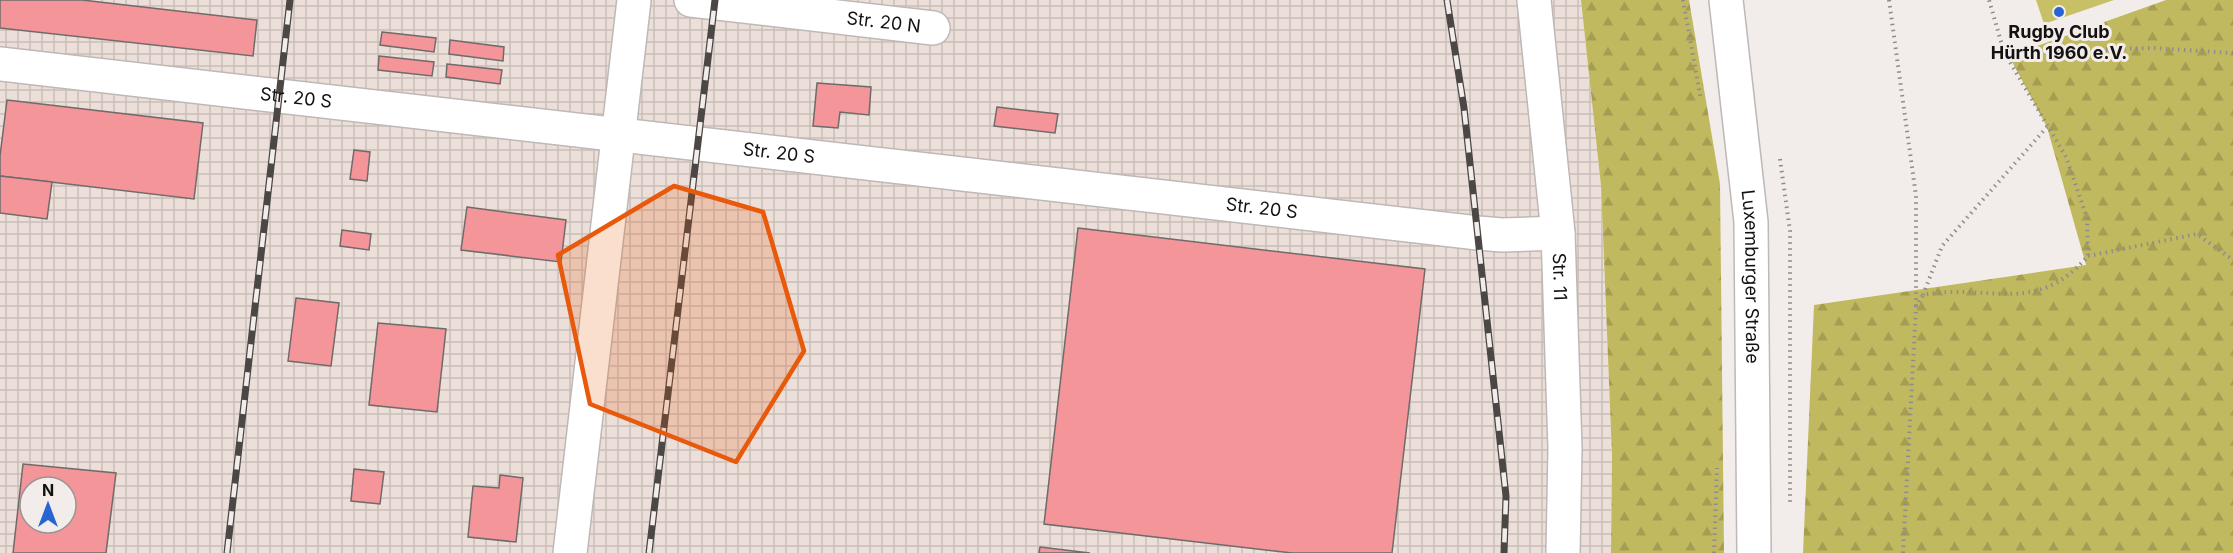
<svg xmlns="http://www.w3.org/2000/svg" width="2233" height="553" font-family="Inter,sans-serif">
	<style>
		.industrial { fill: url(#industrial-grid); fill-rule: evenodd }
		.forest { fill: url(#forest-firs) }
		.park { fill: #c8c067 }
		.building { fill: #f39599; stroke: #706b6b; stroke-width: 1.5; fill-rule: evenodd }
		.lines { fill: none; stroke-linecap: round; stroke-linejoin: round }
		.minor-casing { stroke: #beb8b6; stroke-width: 36 }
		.major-casing { stroke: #beb8b6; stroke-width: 36 }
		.path { stroke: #908c8a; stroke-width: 4; stroke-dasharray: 1.5 4.5; stroke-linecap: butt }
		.minor { stroke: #fff; stroke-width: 33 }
		.major { stroke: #fff; stroke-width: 33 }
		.rail-casing { stroke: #4a4745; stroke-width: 7 }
		.rail { stroke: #f2edea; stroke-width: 4.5; stroke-dasharray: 14; stroke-linecap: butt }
		.marked { fill: #e8590c; fill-opacity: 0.2; stroke: #e8590c; stroke-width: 4.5; stroke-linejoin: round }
		.poi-dot { fill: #2865d2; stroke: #f2edea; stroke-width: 2 }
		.labels { text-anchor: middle; stroke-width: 6; stroke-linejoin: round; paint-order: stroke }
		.street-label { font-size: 18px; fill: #141211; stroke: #f2edea }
		.poi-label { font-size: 18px; font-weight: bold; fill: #141211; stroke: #f2edea }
	</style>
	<defs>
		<pattern id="industrial-grid" width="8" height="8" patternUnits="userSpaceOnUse" patternTransform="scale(1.5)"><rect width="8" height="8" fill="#ecdfd9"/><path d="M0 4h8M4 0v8" fill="none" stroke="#cabeb9"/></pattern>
		<pattern id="forest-firs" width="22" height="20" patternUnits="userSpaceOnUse" patternTransform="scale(1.5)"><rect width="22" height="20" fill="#c1b95f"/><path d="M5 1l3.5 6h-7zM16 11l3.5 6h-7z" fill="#a59e52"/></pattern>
	</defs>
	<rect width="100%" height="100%" fill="#f2edea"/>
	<!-- industrial -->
	<path class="industrial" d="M0 0H1581L1601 186 1612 456 1611 553H0ZM30 487H66V523H30Z"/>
	<!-- forest -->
	<g class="forest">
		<polygon points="1581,0 1689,0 1720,184 1724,553 1611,553 1612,456 1601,186"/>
		<polygon points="2166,0 2233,0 2233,553 1803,553 1814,305 2086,265 2047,127 2009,56"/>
	</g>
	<!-- park -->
	<polygon class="park" points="2036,0 2114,0 2044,24"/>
	<!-- building -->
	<g class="building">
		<polygon points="0,0 82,0 257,20 253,56 0,28"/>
		<polygon points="382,32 436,38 434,52 380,45"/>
		<polygon points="450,40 504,47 503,61 449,54"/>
		<polygon points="379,56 434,62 432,76 378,70"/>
		<polygon points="447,64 502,70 500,84 446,77"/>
		<polygon points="817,83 871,87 869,115 840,112 838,128 813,126"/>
		<polygon points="7,100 203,123 194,199 0,176 0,156"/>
		<polygon points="997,107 1058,114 1055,133 994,126"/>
		<polygon points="354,150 370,152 367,181 350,179"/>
		<polygon points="0,176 52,182 47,219 0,213"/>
		<polygon points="467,207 566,220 561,262 461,250"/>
		<polygon points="1078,228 1425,269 1392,553 1292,553 1044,524"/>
		<polygon points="342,230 371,234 369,250 340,246"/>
		<polygon points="296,298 339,303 331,366 288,361"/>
		<polygon points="378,323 446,329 437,412 369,405"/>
		<path d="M23 464 116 473 106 553H13ZM30 487H66V523H30Z"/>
		<polygon points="354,469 384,472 380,504 351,501"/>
		<polygon points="500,475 523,478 516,542 468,537 473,486 499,488"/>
		<polygon points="1040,547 1090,553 1039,553"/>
	</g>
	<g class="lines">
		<defs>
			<g id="minor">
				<path id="s1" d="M691 0 933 28"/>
				<path id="s2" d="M1534 0 1558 233 1565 448 1563 553"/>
				<path id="s3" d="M0 64 1478 233 1502 235 1558 233"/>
				<polyline points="570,553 634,0"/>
			</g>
			<g id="major">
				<path id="s4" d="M1726 0 1751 222 1754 553"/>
			</g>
		</defs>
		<!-- minor casing -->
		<use href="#minor" class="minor-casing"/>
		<!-- major casing -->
		<use href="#major" class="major-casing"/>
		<!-- path -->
		<g class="path">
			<polyline points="1683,0 1701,100"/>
			<polyline points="1889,0 1916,196 1916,306"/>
			<polyline points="2004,52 2153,48 2233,53"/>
			<polyline points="1780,159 1790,231 1790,504"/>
			<polyline points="2088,256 2197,234 2233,260"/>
			<polyline points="1923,295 1942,246 2047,127"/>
			<polyline points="1714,553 1717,468"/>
			<path d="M1903 553 1916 307 1923 295C1989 282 2034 318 2088 256L2087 218 2066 157 2004 52 1989 0"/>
		</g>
		<!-- minor -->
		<use href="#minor" class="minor"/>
		<!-- major -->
		<use href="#major" class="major"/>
		<defs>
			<g id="rail">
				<polyline points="1447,0 1464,108 1506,496 1504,553"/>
				<polyline points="227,553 290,0"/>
				<polyline points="649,553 715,0"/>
			</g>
		</defs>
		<!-- rail casing -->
		<use href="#rail" class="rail-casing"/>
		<!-- rail -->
		<use href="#rail" class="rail"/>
	</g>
	<!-- marked area -->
	<path class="marked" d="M674 186 763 212 804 351 736 462 590 404 558 255Z"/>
	<!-- markers -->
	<circle class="poi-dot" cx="2059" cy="12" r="6"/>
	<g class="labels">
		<!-- street labels -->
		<g class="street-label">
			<text dy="6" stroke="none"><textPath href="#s1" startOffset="194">Str. 20 N</textPath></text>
			<text dy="6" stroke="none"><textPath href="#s3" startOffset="298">Str. 20 S</textPath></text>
			<text dy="6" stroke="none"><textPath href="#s3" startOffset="784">Str. 20 S</textPath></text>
			<text dy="6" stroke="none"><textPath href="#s3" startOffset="1270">Str. 20 S</textPath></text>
			<text dy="6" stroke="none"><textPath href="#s2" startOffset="278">Str. 11</textPath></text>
			<text dy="6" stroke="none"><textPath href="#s4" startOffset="278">Luxemburger Straße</textPath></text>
		</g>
		<!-- poi labels -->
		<g class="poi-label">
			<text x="2059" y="38">Rugby Club<tspan x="2059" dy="21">Hürth 1960 e.V.</tspan></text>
		</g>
	</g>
	<!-- north arrow -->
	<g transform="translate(48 505)"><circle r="28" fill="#f2edea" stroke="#999593" stroke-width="1.5"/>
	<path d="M0-4.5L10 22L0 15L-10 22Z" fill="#2865d2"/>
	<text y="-9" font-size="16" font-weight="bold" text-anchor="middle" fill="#141211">N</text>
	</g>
</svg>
